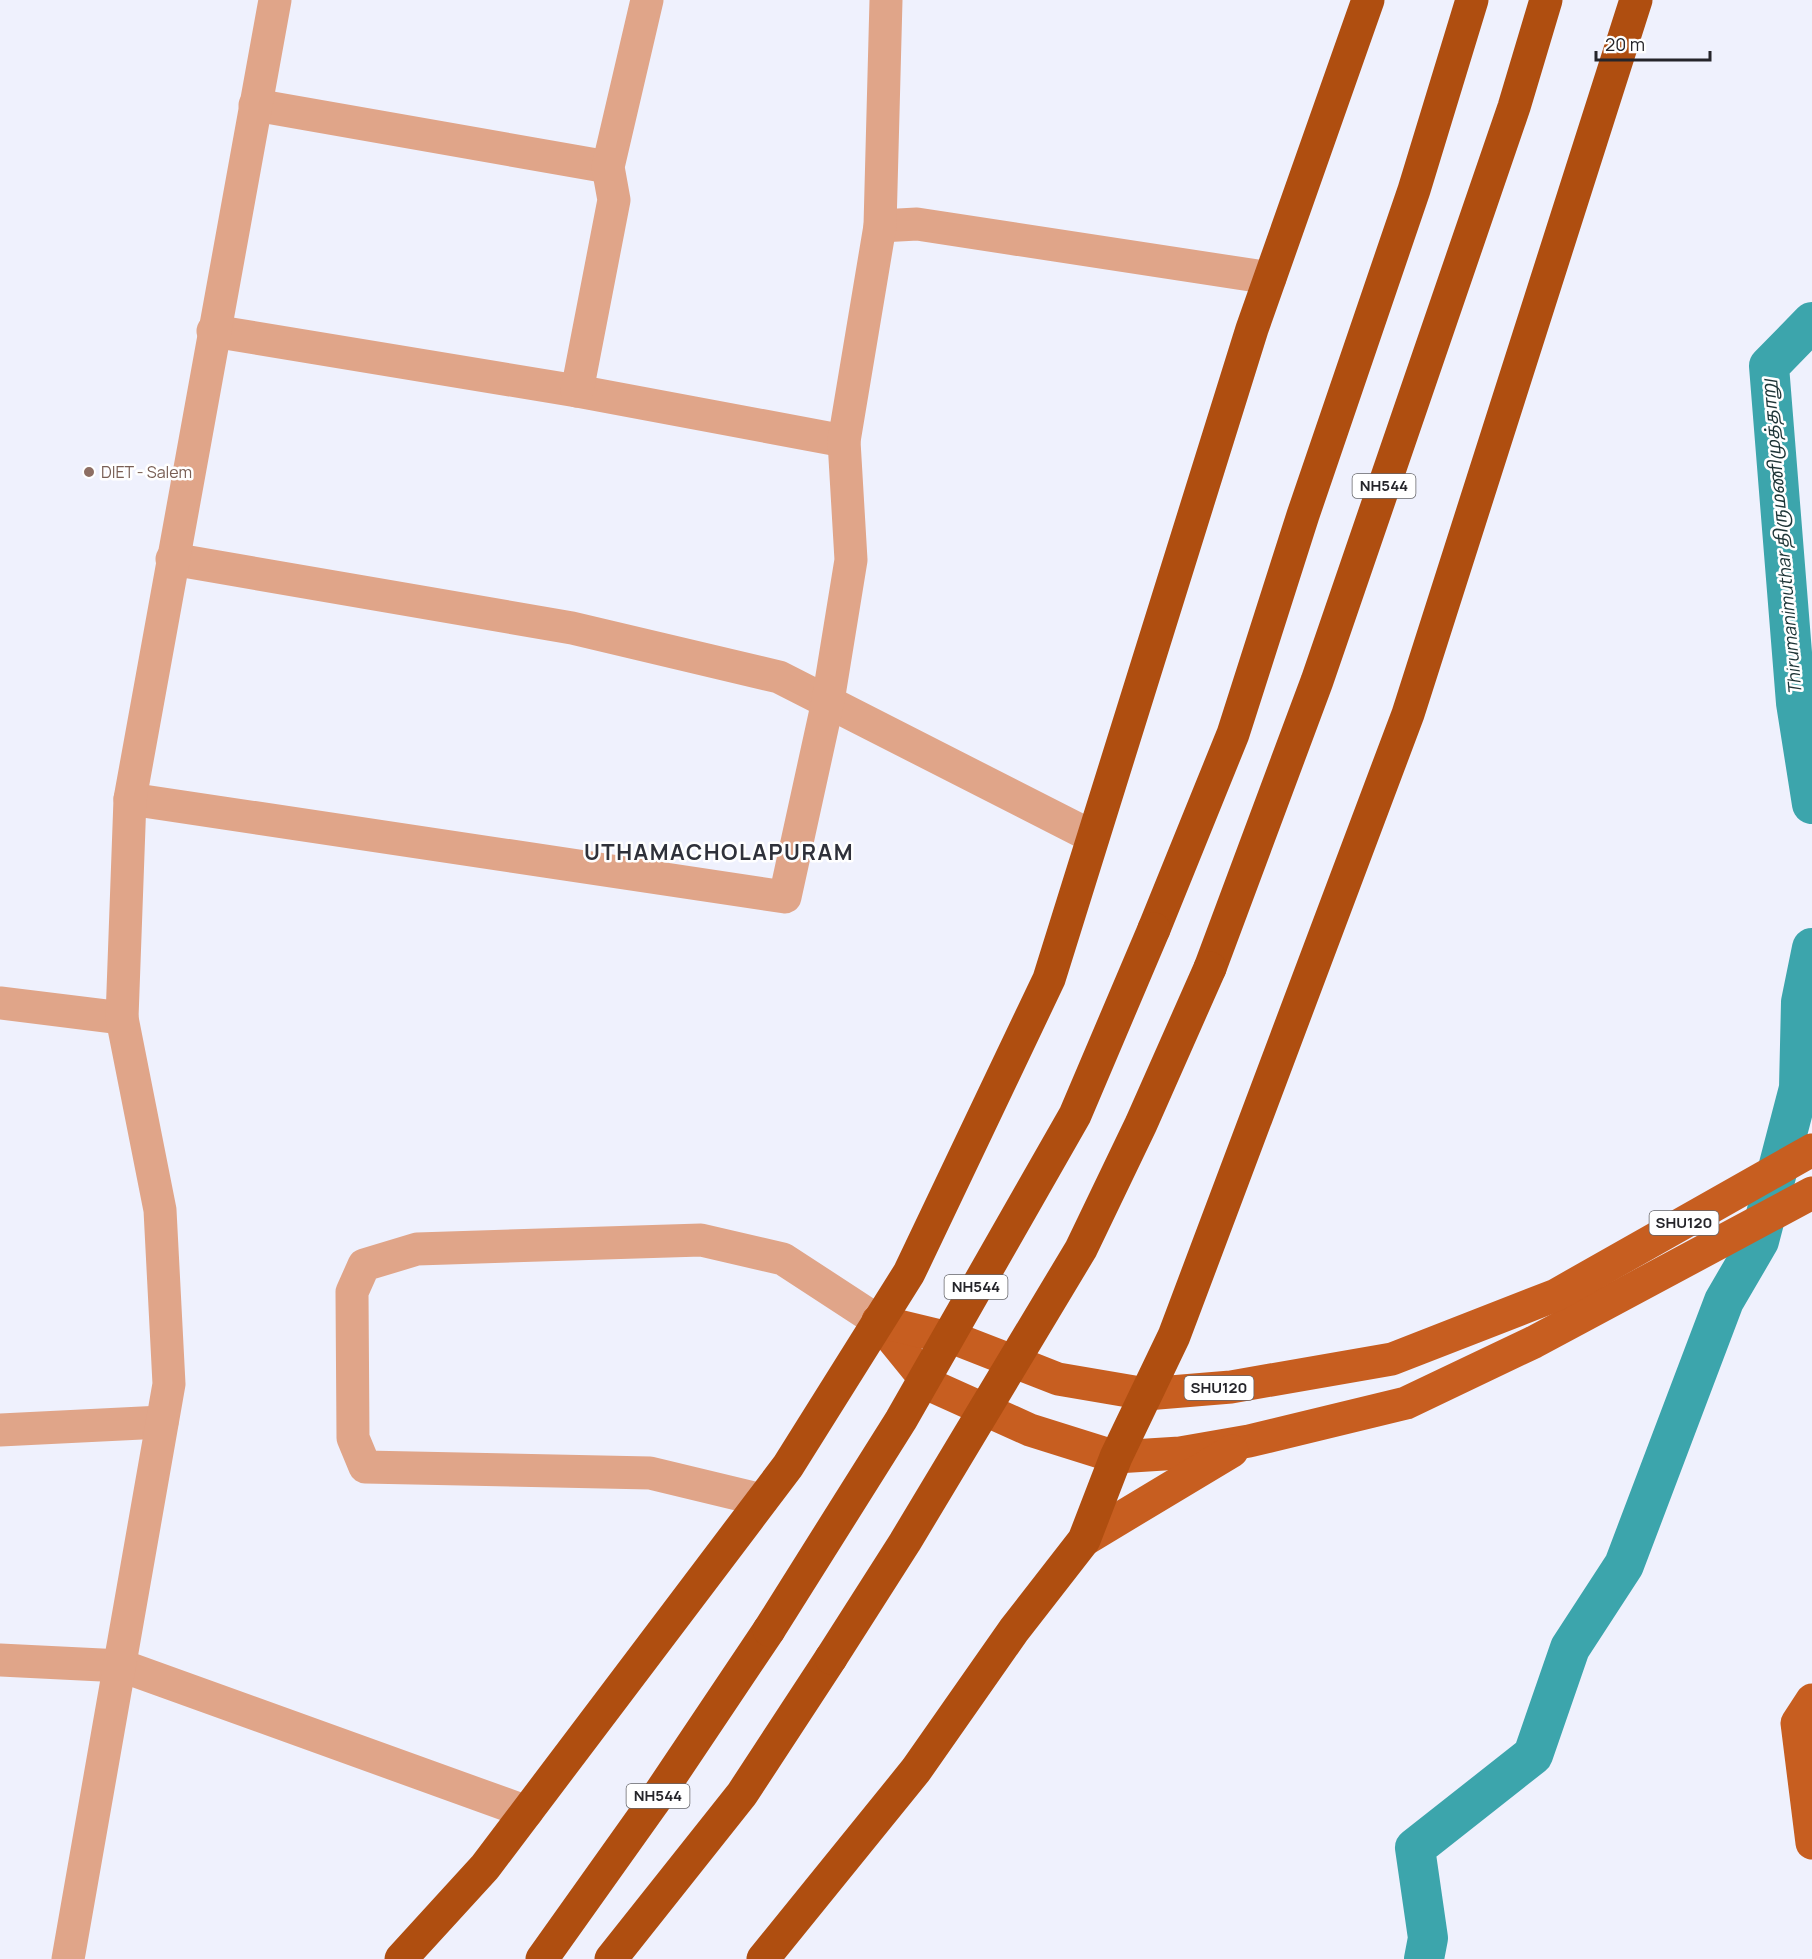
<svg xmlns="http://www.w3.org/2000/svg" width="1812" height="1959" font-family="Manrope,'Noto Sans Tamil',sans-serif">
	<style>
		.lines { fill: none; stroke-linecap: round; stroke-linejoin: round }
		.canal { stroke: #3ca5ac; stroke-width: 40 }
		.minor { stroke: #e0a589; stroke-width: 33 }
		.major { stroke: #c75e20; stroke-width: 33 }
		.highway { stroke: #af4e10; stroke-width: 33 }
		.highway-bridge { stroke: #af4e10; stroke-width: 33 }
		.education-dot { fill: #8d6e63; stroke: #fff; stroke-width: 2 }
		.labels { text-anchor: middle; stroke-width: 5; stroke-linejoin: round; paint-order: stroke }
		.shield { fill: #fff; stroke: #66666a; stroke-width: 1.5 }
		.shield-label { font-size: 15px; font-weight: bold; fill: #25252a }
		.education-label { font-size: 16px; fill: #785e54; stroke: #fff; text-anchor: start }
		.water-label { font-size: 18px; font-style: italic; fill: #1d3436; stroke: #fff }
		.district-label { font-size: 22px; font-weight: bold; letter-spacing: 1.5px; fill: #2f313a; stroke: #fff }
	</style>
	<rect width="100%" height="100%" fill="#eff1fd"/>
	<g class="lines">
		<!-- canal -->
		<g class="canal">
			<polyline points="1812,322 1769,366 1796,703 1812,804"/>
			<polyline points="1424,1959 1428,1938 1415,1848 1533,1755 1570,1648 1624,1565 1724,1301 1759,1241 1799,1088 1801,1002 1812,948"/>
		</g>
		<!-- minor -->
		<g class="minor">
			<polyline points="255,105 608,167"/>
			<polyline points="880,226 917,224 1270,278"/>
			<polyline points="213,331 577,391 844,441"/>
			<polyline points="577,391 614,200 608,167 647,0"/>
			<polyline points="172,559 572,628 779,677 1093,837"/>
			<polyline points="130,799 785,897 828,701 851,560 844,441 880,226 886,0"/>
			<polyline points="0,1003 122,1018"/>
			<polyline points="0,1430 162,1422"/>
			<polyline points="762,1500 650,1473 365,1467 353,1438 352,1292 364,1265 417,1249 701,1240 783,1259 878,1321"/>
			<polyline points="0,1660 122,1666 527,1812"/>
			<polyline points="68,1959 169,1384 160,1210 122,1018 130,799 275,0"/>
		</g>
		<!-- major -->
		<g class="major">
			<polyline points="878,1321 930,1385 1030,1430 1116,1457 1180,1453 1249,1441 1406,1403 1534,1342 1812,1193"/>
			<polyline points="878,1321 961,1341 1058,1379 1146,1394 1231,1387 1392,1359 1556,1295 1812,1150"/>
			<polyline points="1084,1540 1232,1451"/>
			<polyline points="1812,1700 1797,1723 1812,1843"/>
		</g>
		<!-- highway -->
		<g class="highway">
			<polyline points="1154,929 1233,734 1303,515 1414,190 1472,0"/>
			<polyline points="1210,968 1317,681 1514,107 1546,0"/>
			<polyline points="401,1959 485,1867 788,1466 909,1273 1049,979 1252,329 1368,0"/>
			<polyline points="542,1959 653,1803 769,1630"/>
			<polyline points="611,1959 742,1794 831,1658"/>
			<polyline points="763,1959 916,1770 1014,1630 1084,1540 1116,1457 1174,1336 1408,714 1636,0"/>
		</g>
		<!-- highway-bridge -->
		<g class="highway-bridge">
			<polyline points="769,1630 901,1420 1075,1115 1154,929"/>
			<polyline points="831,1658 905,1542 1081,1249 1141,1124 1210,968"/>
		</g>
	</g>
	<!-- markers -->
	<circle class="education-dot" cx="89" cy="472" r="6"/>
	<g class="labels">
		<!-- shield labels -->
		<g class="shield">
			<rect x="1352.5" y="474" width="63" height="24" rx="4.5"/>
			<rect x="1649.5" y="1211" width="69" height="24" rx="4.5"/>
			<rect x="944.5" y="1275" width="63" height="24" rx="4.5"/>
			<rect x="1184.5" y="1376" width="69" height="24" rx="4.5"/>
			<rect x="626.5" y="1784" width="63" height="24" rx="4.5"/>
		</g>
		<g class="shield-label">
			<text x="1384" y="491">NH544</text>
			<text x="1684" y="1228">SHU120</text>
			<text x="976" y="1292">NH544</text>
			<text x="1219" y="1393">SHU120</text>
			<text x="658" y="1801">NH544</text>
		</g>
		<!-- education labels -->
		<g class="education-label">
			<text x="101" y="478">DIET - Salem</text>
		</g>
		<!-- water labels -->
		<g class="water-label">
			<text transform="translate(1782 537) rotate(-95)" y="6">Thirumanimuthar திருமணிமுத்தாறு</text>
		</g>
		<!-- district labels -->
		<g class="district-label">
			<text x="719" y="860">UTHAMACHOLAPURAM</text>
		</g>
	</g>
	<!-- scale -->
	<path d="M1596 51v9h114v-9" fill="none" stroke="#25252a" stroke-width="3"/>
	<text x="1605" y="51" font-size="18" fill="#25252a" stroke="#ffffff" stroke-width="4.5" paint-order="stroke">20 m</text>
</svg>
